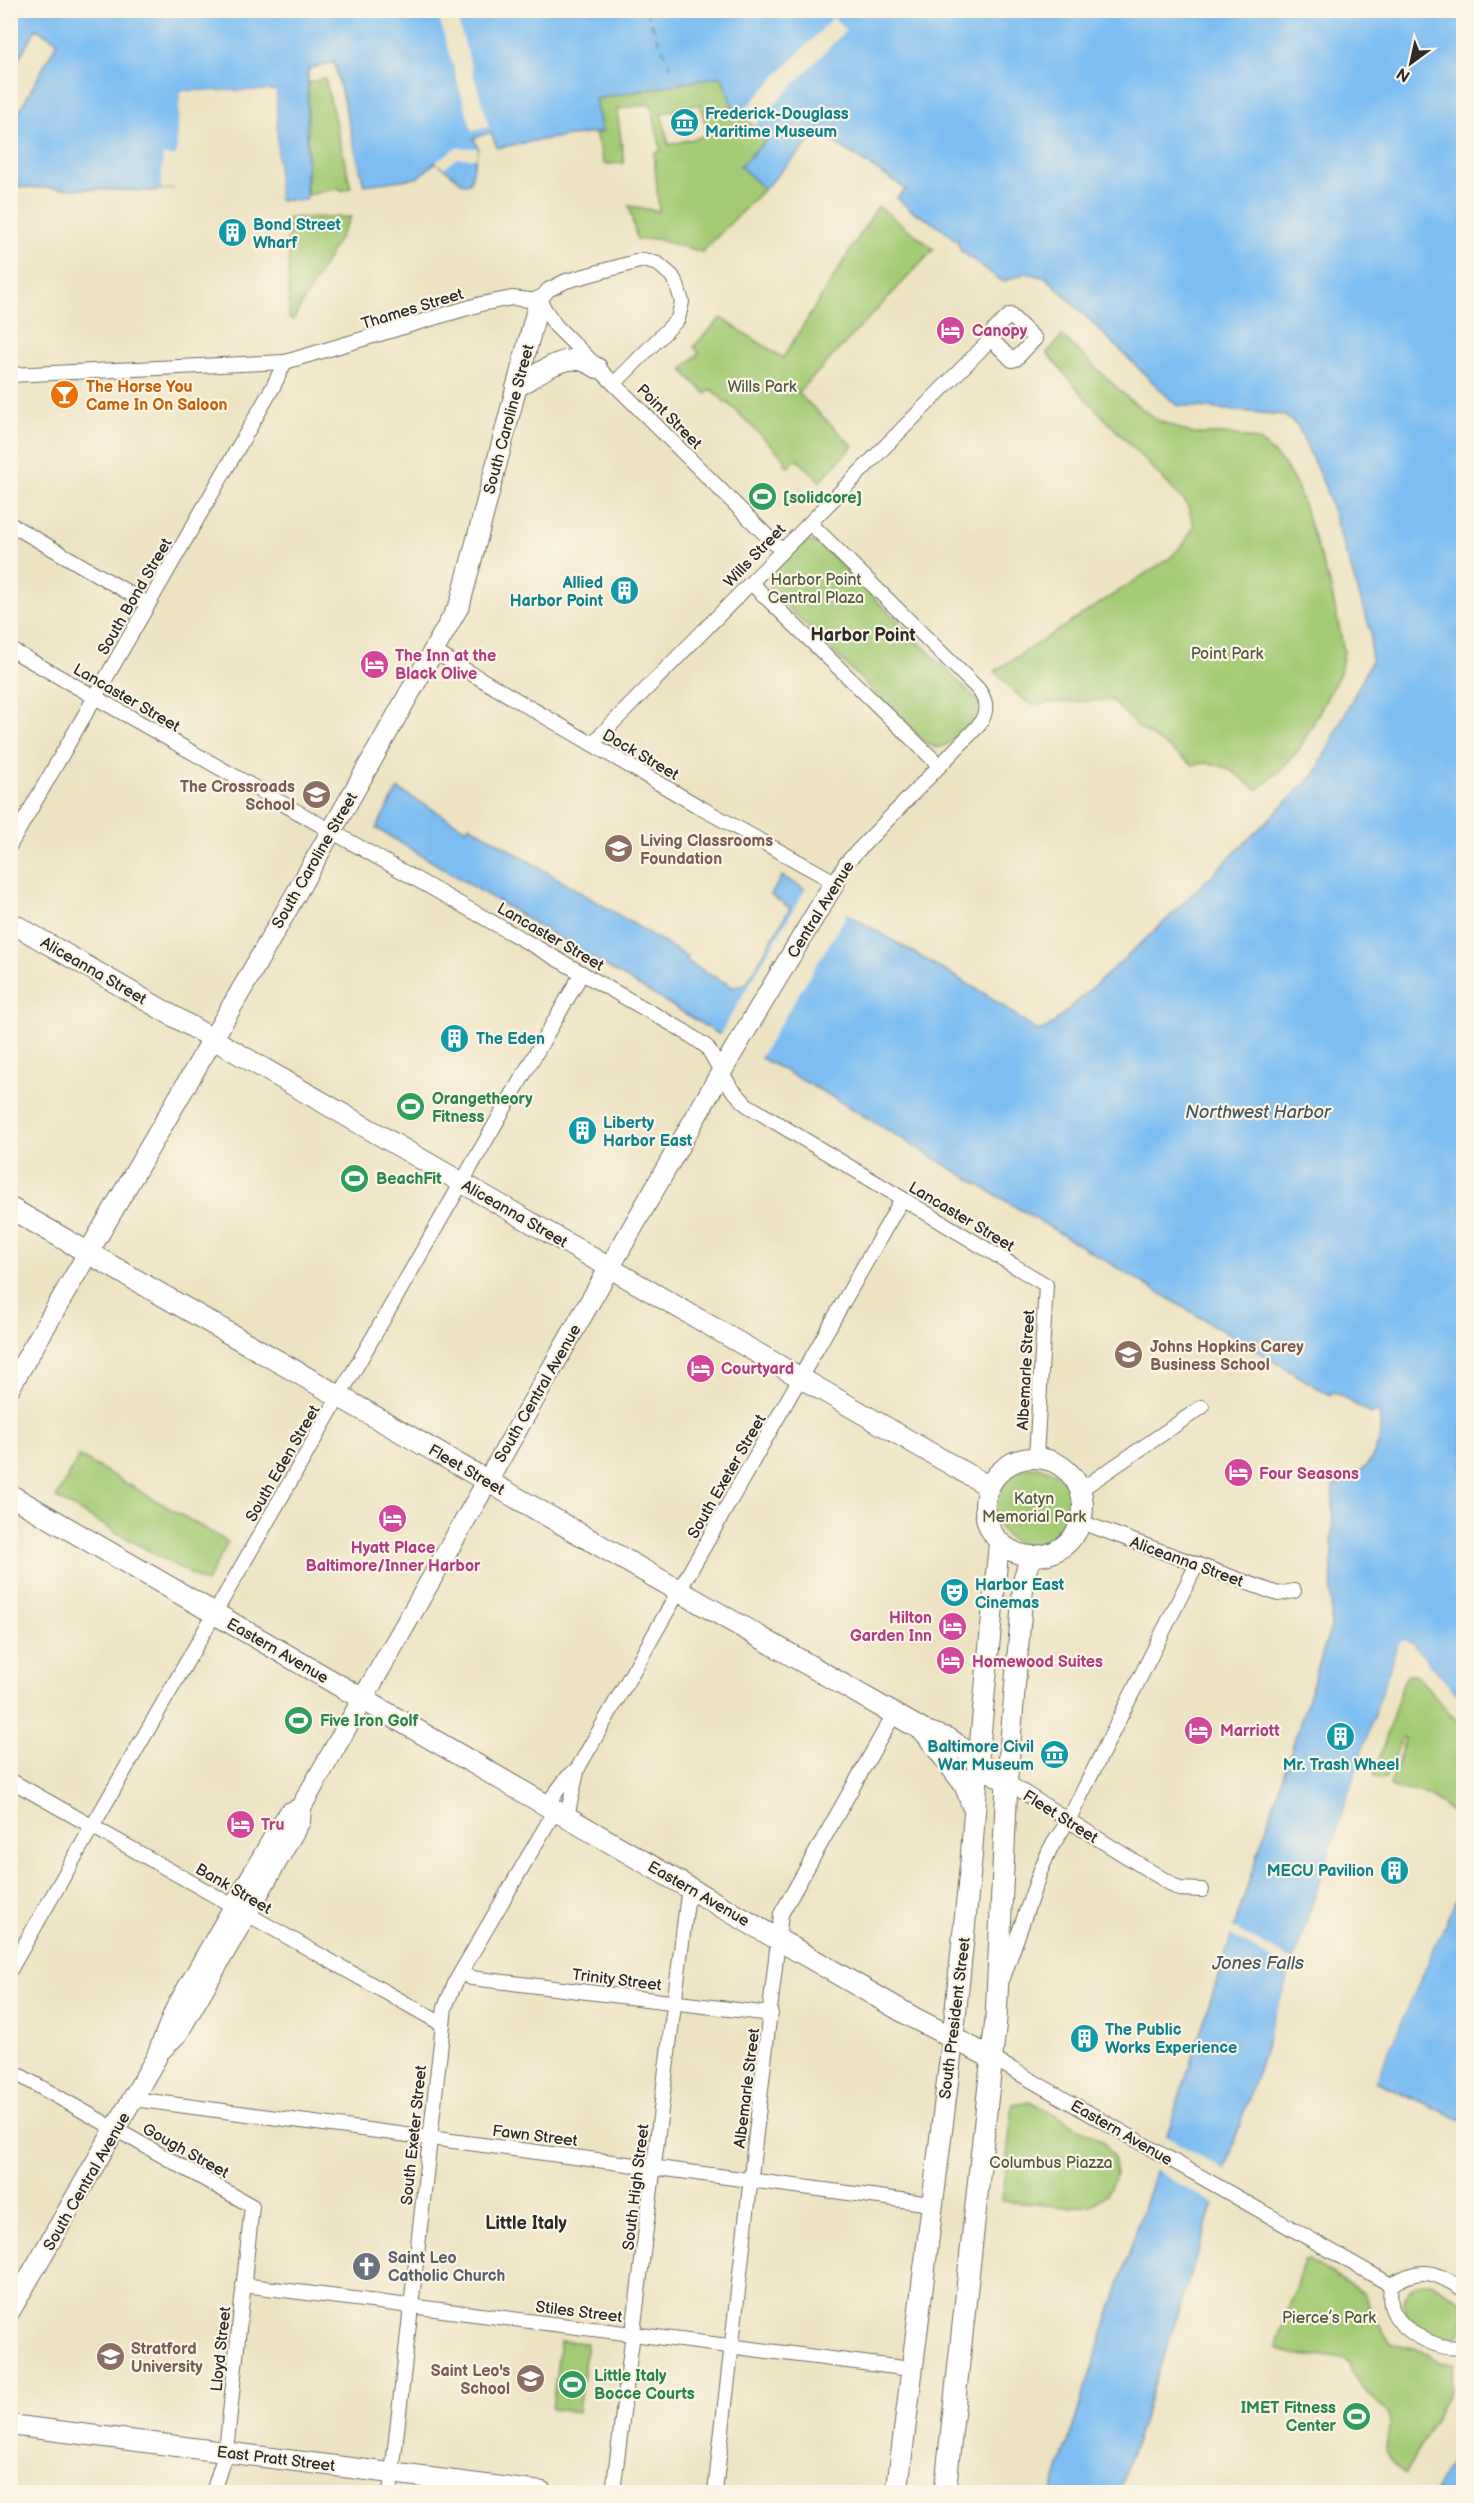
<svg xmlns="http://www.w3.org/2000/svg" width="1474" height="2503" font-family="'Balsamiq Sans',sans-serif">
	<style>
		.green { fill: #a3ca75; stroke: #677a50; stroke-width: 1.5; fill-rule: evenodd }
		.water { fill: #7dbdf1; stroke: #54748e; stroke-width: 1.5 }
		.pier { fill: #ede3c2 }
		.lines { fill: none; stroke-linecap: round; stroke-linejoin: round }
		.ferry { stroke: #445766; stroke-width: 1.5; stroke-dasharray: 8 6; stroke-linecap: butt }
		.street-casing { stroke: #6f6b60; stroke-width: 16 }
		.secondary-casing { stroke: #6f6b60; stroke-width: 22 }
		.primary-casing { stroke: #6f6b60; stroke-width: 23 }
		.street { stroke: #fff; stroke-width: 14 }
		.secondary { stroke: #fff; stroke-width: 20 }
		.primary { stroke: #fff; stroke-width: 21 }
		.labels { text-anchor: middle; stroke-width: 4.5; stroke-linejoin: round; paint-order: stroke }
		.culture-label { font-size: 16px; font-weight: bold; fill: #0d838f; stroke: #fcf5e5; text-anchor: start }
		.street-label { font-size: 16px; fill: #2b2b2b; stroke: #fcf5e5 }
		.hotel-label { font-size: 16px; font-weight: bold; fill: #b23c85; stroke: #fcf5e5; text-anchor: start }
		.food-label { font-size: 16px; font-weight: bold; fill: #c56008; stroke: #fcf5e5; text-anchor: start }
		.park-label { font-size: 16px; fill: #4f5b41; stroke: #fcf5e5 }
		.leisure-label { font-size: 16px; font-weight: bold; fill: #27864d; stroke: #fcf5e5; text-anchor: start }
		.education-label { font-size: 16px; font-weight: bold; fill: #785e54; stroke: #fcf5e5; text-anchor: start }
		.worship-label { font-size: 16px; font-weight: bold; fill: #5b616d; stroke: #fcf5e5; text-anchor: start }
		.neighbourhood-label { font-size: 18px; font-weight: bold; fill: #2b2b2b; stroke: #fcf5e5 }
		.water-label { font-size: 18px; font-style: italic; fill: #445766; stroke: #fcf5e5 }
	</style>
	<rect width="100%" height="100%" fill="#fcf5e5"/>
	<filter id="ink" filterUnits="userSpaceOnUse"><feTurbulence type="fractalNoise" baseFrequency=".0167" numOctaves="2"/><feDisplacementMap in="SourceGraphic" scale="12" xChannelSelector="R" yChannelSelector="G"/><feConvolveMatrix kernelMatrix="1 2 1 2 8 2 1 2 1" color-interpolation-filters="sRGB"/></filter>
	<filter id="wash" filterUnits="userSpaceOnUse"><feTurbulence type="fractalNoise" baseFrequency=".008" numOctaves="4" result="noise"/><feDisplacementMap in="SourceGraphic" scale="24" xChannelSelector="R" yChannelSelector="G"/><feGaussianBlur stdDeviation="1.35" result="paint"/><feColorMatrix in="noise" values="0 0 0 0 0 0 0 0 0 0 0 0 0 0 0 0 0 1.4 0 .05"/><feComposite in="paint" operator="in"/></filter>
	<g filter="url(#wash)">
		<rect width="100%" height="100%" fill="#ede3c2"/>
		<!-- green -->
		<g class="green">
			<path d="M722 76 732 105 767 139 740 166 764 189 702 252 655 239 637 240 629 206 659 211 654 153 661 151 651 104 617 109 624 163 604 164 595 133 602 132 595 99ZM700 104 708 135 669 145 661 113Z"/>
			<polygon points="325,78 351,188 341,191 339,188 307,195 308,83"/>
			<polygon points="878,206 934,249 798,393 853,446 820,481 797,459 788,467 783,462 785,459 727,402 726,403 711,389 706,394 682,370 699,353 694,346 721,318 783,358"/>
			<polygon points="351,217 293,320 289,319 288,218"/>
			<path d="M1062 336 1128 398 1157 420 1193 434H1231L1260 441 1284 464 1297 486 1331 589 1344 651 1340 673 1300 748 1282 769 1257 790C1236 774 1221 758 1193 765L1138 727 1112 700 1048 703C1027 713 1009 685 995 671L1170 558 1185 542 1194 526 1187 504 1089 402 1047 353Z"/>
			<path d="M810 541 822 546 977 700 978 711 976 717 948 744 937 748 926 743 770 590C767 573 795 545 810 541Z"/>
			<polygon points="79,1456 228,1542 206,1583 56,1498"/>
			<circle cx="1034" cy="1507" r="40"/>
			<path d="M1408 1675H1414L1421 1680 1463 1728V1796C1461 1806 1460 1810 1449 1811 1441 1802 1427 1793 1414 1791 1404 1790 1398 1792 1390 1785L1405 1739 1402 1738 1386 1778 1381 1779 1374 1776 1404 1680Z"/>
			<polygon points="1030,2101 1104,2142 1113,2156 1116,2175 1107,2194 1092,2205 1069,2207 1002,2201 1013,2104"/>
			<path d="M1304 2260H1308L1364 2293 1371 2311 1391 2344C1401 2345 1410 2346 1419 2350 1437 2357 1432 2363 1454 2364L1450 2390 1405 2474C1368 2444 1398 2440 1388 2415 1386 2409 1379 2406 1375 2401 1365 2391 1350 2376 1349 2362 1335 2353 1319 2356 1303 2356 1295 2357 1284 2351 1276 2348Z"/>
			<path d="M1431 2282 1463 2302V2331C1458 2336 1453 2339 1446 2338 1435 2337 1411 2324 1406 2314 1397 2297 1415 2281 1431 2282Z"/>
			<polygon points="560,2341 587,2343 578,2412 552,2409"/>
		</g>
		<!-- water -->
		<g class="water">
			<path d="M11 10 1463 11V1701L1412 1644 1406 1640 1398 1644 1119 2492H1052L1331 1627 1333 1486C1368 1476 1385 1448 1379 1412L1371 1414 1333 1391 1330 1395 829 1095 727 1039 376 828 398 789 466 829 469 825 688 957 686 961 733 987 747 983 790 908 771 895 782 876 990 997 1037 1031 1048 1028 1161 925 1315 774 1371 662V632L1325 487 1298 427 1284 415 1176 405 1047 278 1026 273 1003 282 961 251 958 242 940 227 909 209 897 198 906 189 819 132 764 189 740 166 767 139 732 105 722 76 595 99 602 132 539 140 497 148 491 132 474 138 478 148 470 183 464 184 436 162 417 178 364 185 334 62 308 69 306 200H278L276 91H181L175 188 150 191 11 187V126L58 41 36 29 11 71Z"/>
			<polygon points="1463,1883 1463,2114 1461,2120 1375,2081"/>
			<polygon points="1463,2439 1463,2492 1434,2492"/>
		</g>
		<!-- pier -->
		<g class="pier">
			<polygon points="437,11 455,11 489,127 472,131"/>
			<polygon points="833,18 846,30 754,126 741,113"/>
			<polygon points="180,91 276,91 278,203 275,200 273,94 183,94 178,188 175,191 175,188 161,189 163,155 176,156"/>
			<polygon points="455,148 478,148 476,158 457,158 444,168 436,162"/>
			<polygon points="806,888 849,911 759,1059 719,1036"/>
			<polygon points="1406,1640 1412,1644 1463,1701 1464,1704 1410,1646 1403,1644 1272,2035 1269,2034 1291,1970 1229,1934 1231,1927 1294,1961 1398,1644 1402,1641"/>
			<polygon points="1464,1880 1375,2081 1373,2080 1461,1882"/>
			<polygon points="1164,2135 1227,2172 1216,2205 1153,2169"/>
		</g>
		<g class="lines">
			<!-- ferry -->
			<polyline class="ferry" points="645,10 671,67"/>
		</g>
	</g>
	<g filter="url(#ink)">
		<g class="lines">
			<defs>
				<g id="street">
					<polyline points="539,301 556,326 782,551"/>
					<polyline points="539,301 548,290 566,281 643,260 658,264 672,276 677,285 682,302 678,319 614,384"/>
					<polyline points="10,375 285,362 481,304 512,298 539,301"/>
					<polyline points="10,524 148,604"/>
					<polyline points="751,583 939,765"/>
					<polyline points="10,649 684,1031 707,1047 731,1088 747,1105 1046,1285 1036,1457"/>
					<path d="M433 651 703 809 835 882 846 863 978 726C988 713 988 702 978 689L810 523"/>
					<polyline points="592,744 991,339 993,331 1010,315 1035,339 1016,359 1012,360 991,339"/>
					<polyline points="10,845 273,387 285,362"/>
					<polyline points="1080,1490 1202,1407"/>
					<polyline points="1081,1522 1278,1594 1294,1591"/>
					<polyline points="10,1780 442,2024"/>
					<polyline points="1007,1782 1179,1889 1202,1890"/>
					<polyline points="547,1804 567,1778 578,1768 902,1199"/>
					<polyline points="567,1816 578,1768"/>
					<polyline points="10,1970 582,973"/>
					<polyline points="461,1972 471,1978 771,2014"/>
					<polyline points="1003,1978 1040,1872 1050,1849 1068,1821 1197,1564"/>
					<polyline points="992,2058 1391,2285"/>
					<polyline points="10,2070 252,2206 226,2451 213,2492"/>
					<polyline points="133,2099 932,2204"/>
					<polyline points="243,2285 911,2369"/>
					<path d="M1464 2290C1436 2272 1420 2265 1391 2285 1390 2295 1389 2304 1394 2313 1404 2333 1442 2353 1464 2346"/>
					<polyline points="390,2492 445,2007 457,1979 556,1809"/>
					<polyline points="613,2492 689,1886"/>
					<polyline points="715,2492 781,1914 894,1714"/>
				</g>
				<g id="secondary">
					<path d="M516 388C533 377 558 357 579 360 585 361 592 365 597 368"/>
					<polyline points="10,922 988,1486"/>
					<polyline points="10,1387 250,975 460,604 539,301"/>
					<circle cx="1034" cy="1507" r="49"/>
					<polyline points="978,1763 999,1543"/>
					<polyline points="1007,1782 1024,1577 1031,1556"/>
					<polyline points="161,2050 178,2033 300,1821 301,1807 734,1050 835,882"/>
					<polyline points="10,2311 156,2058 175,2010 279,1828 289,1813 301,1808"/>
					<polyline points="10,2425 542,2492"/>
				</g>
				<g id="primary">
					<polyline points="10,1208 924,1731 949,1739 966,1751 978,1763 1007,1782 996,2019 945,2492"/>
					<polyline points="10,1495 914,2018 992,2058"/>
					<polyline points="924,1731 965,1785 972,1805"/>
					<polyline points="897,2492 953,2037 971,1861 978,1763"/>
				</g>
			</defs>
			<!-- street casing -->
			<use href="#street" class="street-casing"/>
			<!-- secondary casing -->
			<use href="#secondary" class="secondary-casing"/>
			<!-- primary casing -->
			<use href="#primary" class="primary-casing"/>
			<!-- street -->
			<use href="#street" class="street"/>
			<!-- secondary -->
			<use href="#secondary" class="secondary"/>
			<!-- primary -->
			<use href="#primary" class="primary"/>
		</g>
	</g>
	<!-- icons -->
	<defs>
		<symbol id="museum-disc" viewBox="-11 -11 22 22"><circle r="9.5" fill="#0f9aa8" stroke="#fcf5e5"/><path d="M0-6L6-3V-2H-6V-3ZM-5-1h2V3h-2ZM-1-1h2V3h-2ZM3-1h2V3H3ZM-6 4H6V6H-6Z" fill="#fff"/></symbol>
		<symbol id="building-disc" viewBox="-11 -11 22 22"><circle r="9.5" fill="#0f9aa8" stroke="#fcf5e5"/><path d="M-4-6H4V6H1V3H-1V6H-4ZM-2.5-4.3h1.7v1.8h-1.7ZM.8-4.3h1.7v1.8H.8ZM-2.5-1h1.7V.8h-1.7ZM.8-1h1.7V.8H.8Z" fill="#fff"/></symbol>
		<symbol id="hotel-disc" viewBox="-11 -11 22 22"><circle r="9.5" fill="#d1479c" stroke="#fcf5e5"/><path d="M-6-4.5h1.5V1H6V5H4.5V3h-9V5H-6ZM-4 0a1.8 1.8 0 1 1 3.6 0ZM.5 0V-2.5h3Q6-2.5 6 0Z" fill="#fff"/></symbol>
		<symbol id="bar-disc" viewBox="-11 -11 22 22"><circle r="9.5" fill="#e8710a" stroke="#fcf5e5"/><path d="M-6-5H6L.8 .8V4.5H3.5V6h-7V4.5H-.8V.8Z" fill="#fff"/></symbol>
		<symbol id="stadium-disc" viewBox="-11 -11 22 22"><circle r="9.5" fill="#2e9e5b" stroke="#fcf5e5"/><path d="M0-5a6.5 5 0 1 0 0 10a6.5 5 0 1 0 0-10ZM-3.5-1.8h7v3.6h-7Z" fill="#fff"/></symbol>
		<symbol id="school-disc" viewBox="-11 -11 22 22"><circle r="9.5" fill="#8d6e63" stroke="#fcf5e5"/><path d="M0-5L7-2L0 1L-7-2ZM-4 1L0 2.5L4 1V4Q0 6-4 4Z" fill="#fff"/></symbol>
		<symbol id="university-disc" viewBox="-11 -11 22 22"><circle r="9.5" fill="#8d6e63" stroke="#fcf5e5"/><path d="M0-5L7-2L0 1L-7-2ZM-4 1L0 2.5L4 1V4Q0 6-4 4Z" fill="#fff"/></symbol>
		<symbol id="theatre-disc" viewBox="-11 -11 22 22"><circle r="9.5" fill="#0f9aa8" stroke="#fcf5e5"/><path d="M-5-5.5Q0-4 5-5.5V0Q5 5 0 6Q-5 5-5 0ZM-3.3-2.5H-1v1.5H-3.3ZM1-2.5H3.3v1.5H1ZM-2.8 1Q0 5.5 2.8 1Z" fill="#fff"/></symbol>
		<symbol id="church-disc" viewBox="-11 -11 22 22"><circle r="9.5" fill="#6b7280" stroke="#fcf5e5"/><path d="M-1.2-6h2.4v3.5h3.3v2.4h-3.3V6h-2.4V-.1h-3.3v-2.4h3.3Z" fill="#fff"/></symbol>
	</defs>
	<g fill-rule="evenodd">
		<use href="#museum-disc" x="668" y="106" width="33" height="33"/>
		<use href="#building-disc" x="216" y="216" width="33" height="33"/>
		<use href="#hotel-disc" x="934" y="314" width="33" height="33"/>
		<use href="#bar-disc" x="48" y="378" width="33" height="33"/>
		<use href="#stadium-disc" x="746" y="480" width="33" height="33"/>
		<use href="#building-disc" x="608" y="574" width="33" height="33"/>
		<use href="#hotel-disc" x="358" y="648" width="33" height="33"/>
		<use href="#school-disc" x="300" y="778" width="33" height="33"/>
		<use href="#school-disc" x="602" y="832" width="33" height="33"/>
		<use href="#building-disc" x="438" y="1022" width="33" height="33"/>
		<use href="#stadium-disc" x="394" y="1090" width="33" height="33"/>
		<use href="#building-disc" x="566" y="1114" width="33" height="33"/>
		<use href="#stadium-disc" x="338" y="1162" width="33" height="33"/>
		<use href="#university-disc" x="1112" y="1338" width="33" height="33"/>
		<use href="#hotel-disc" x="684" y="1352" width="33" height="33"/>
		<use href="#hotel-disc" x="1222" y="1456" width="33" height="33"/>
		<use href="#hotel-disc" x="376" y="1502" width="33" height="33"/>
		<use href="#theatre-disc" x="938" y="1576" width="33" height="33"/>
		<use href="#hotel-disc" x="936" y="1610" width="33" height="33"/>
		<use href="#hotel-disc" x="934" y="1644" width="33" height="33"/>
		<use href="#stadium-disc" x="282" y="1704" width="33" height="33"/>
		<use href="#hotel-disc" x="1182" y="1714" width="33" height="33"/>
		<use href="#building-disc" x="1324" y="1720" width="33" height="33"/>
		<use href="#museum-disc" x="1038" y="1738" width="33" height="33"/>
		<use href="#hotel-disc" x="224" y="1808" width="33" height="33"/>
		<use href="#building-disc" x="1378" y="1854" width="33" height="33"/>
		<use href="#building-disc" x="1068" y="2022" width="33" height="33"/>
		<use href="#church-disc" x="350" y="2250" width="33" height="33"/>
		<use href="#university-disc" x="94" y="2340" width="33" height="33"/>
		<use href="#school-disc" x="514" y="2362" width="33" height="33"/>
		<use href="#stadium-disc" x="556" y="2368" width="33" height="33"/>
		<use href="#stadium-disc" x="1340" y="2400" width="33" height="33"/>
	</g>
	<g class="labels">
		<!-- culture labels -->
		<g class="culture-label">
			<text x="705" y="119">Frederick-Douglass<tspan x="705" dy="18">Maritime Museum</tspan></text>
			<text x="253" y="230">Bond Street<tspan x="253" dy="18">Wharf</tspan></text>
			<text x="603" y="588" text-anchor="end">Allied<tspan x="603" dy="18">Harbor Point</tspan></text>
			<text x="476" y="1044">The Eden</text>
			<text x="603" y="1128">Liberty<tspan x="603" dy="18">Harbor East</tspan></text>
			<text x="975" y="1590">Harbor East<tspan x="975" dy="18">Cinemas</tspan></text>
			<text x="1034" y="1752" text-anchor="end">Baltimore Civil<tspan x="1034" dy="18">War Museum</tspan></text>
			<text x="1341" y="1770" text-anchor="middle">Mr. Trash Wheel</text>
			<text x="1374" y="1876" text-anchor="end">MECU Pavilion</text>
			<text x="1105" y="2035">The Public<tspan x="1105" dy="18">Works Experience</tspan></text>
		</g>
		<!-- street labels -->
		<g class="street-label">
			<text transform="translate(412 308) rotate(-17)" y="6">Thames Street</text>
			<text transform="translate(670 416) rotate(45)" y="6">Point Street</text>
			<text transform="translate(508 419) rotate(-75)" y="6">South Caroline Street</text>
			<text transform="translate(754 555) rotate(-46)" y="6">Wills Street</text>
			<text transform="translate(134 596) rotate(-60)" y="6">South Bond Street</text>
			<text transform="translate(127 697) rotate(30)" y="6">Lancaster Street</text>
			<text transform="translate(641 754) rotate(30)" y="6">Dock Street</text>
			<text transform="translate(314 860) rotate(-60)" y="6">South Caroline Street</text>
			<text transform="translate(820 909) rotate(-58)" y="6">Central Avenue</text>
			<text transform="translate(551 936) rotate(30)" y="6">Lancaster Street</text>
			<text transform="translate(94 970) rotate(30)" y="6">Aliceanna Street</text>
			<text transform="translate(515 1213) rotate(30)" y="6">Aliceanna Street</text>
			<text transform="translate(962 1216) rotate(31)" y="6">Lancaster Street</text>
			<text transform="translate(1025 1370) rotate(-87)" y="6">Albemarle Street</text>
			<text transform="translate(537 1393) rotate(-60)" y="6">South Central Avenue</text>
			<text transform="translate(282 1463) rotate(-60)" y="6">South Eden Street</text>
			<text transform="translate(467 1469) rotate(30)" y="6">Fleet Street</text>
			<text transform="translate(726 1476) rotate(-60)" y="6">South Exeter Street</text>
			<text transform="translate(1187 1561) rotate(20)" y="6">Aliceanna Street</text>
			<text transform="translate(278 1650) rotate(30)" y="6">Eastern Avenue</text>
			<text transform="translate(1061 1816) rotate(32)" y="6">Fleet Street</text>
			<text transform="translate(234 1888) rotate(30)" y="6">Bank Street</text>
			<text transform="translate(699 1893) rotate(30)" y="6">Eastern Avenue</text>
			<text transform="translate(617 1979) rotate(7)" y="6">Trinity Street</text>
			<text transform="translate(954 2018) rotate(-83)" y="6">South President Street</text>
			<text transform="translate(746 2088) rotate(-83)" y="6">Albemarle Street</text>
			<text transform="translate(1122 2132) rotate(30)" y="6">Eastern Avenue</text>
			<text transform="translate(413 2135) rotate(-84)" y="6">South Exeter Street</text>
			<text transform="translate(535 2135) rotate(7)" y="6">Fawn Street</text>
			<text transform="translate(186 2150) rotate(29)" y="6">Gough Street</text>
			<text transform="translate(86 2181) rotate(-60)" y="6">South Central Avenue</text>
			<text transform="translate(635 2187) rotate(-83)" y="6">South High Street</text>
			<text transform="translate(579 2311) rotate(7)" y="6">Stiles Street</text>
			<text transform="translate(220 2349) rotate(-84)" y="6">Lloyd Street</text>
			<text transform="translate(276 2458) rotate(7)" y="6">East Pratt Street</text>
		</g>
		<!-- hotel labels -->
		<g class="hotel-label">
			<text x="972" y="336">Canopy</text>
			<text x="395" y="661">The Inn at the<tspan x="395" dy="18">Black Olive</tspan></text>
			<text x="721" y="1374">Courtyard</text>
			<text x="1259" y="1479">Four Seasons</text>
			<text x="393" y="1553" text-anchor="middle">Hyatt Place<tspan x="393" dy="18">Baltimore/Inner Harbor</tspan></text>
			<text x="932" y="1623" text-anchor="end">Hilton<tspan x="932" dy="18">Garden Inn</tspan></text>
			<text x="972" y="1667">Homewood Suites</text>
			<text x="1220" y="1736">Marriott</text>
			<text x="261" y="1830">Tru</text>
		</g>
		<!-- food labels -->
		<g class="food-label">
			<text x="86" y="392">The Horse You<tspan x="86" dy="18">Came In On Saloon</tspan></text>
		</g>
		<!-- park labels -->
		<g class="park-label">
			<text x="762" y="392">Wills Park</text>
			<text x="816" y="585">Harbor Point<tspan x="816" dy="18">Central Plaza</tspan></text>
			<text x="1227" y="659">Point Park</text>
			<text x="1034" y="1504">Katyn<tspan x="1034" dy="18">Memorial Park</tspan></text>
			<text x="1051" y="2168">Columbus Piazza</text>
			<text x="1329" y="2323">Pierce’s Park</text>
		</g>
		<!-- leisure labels -->
		<g class="leisure-label">
			<text x="783" y="503">[solidcore]</text>
			<text x="432" y="1104">Orangetheory<tspan x="432" dy="18">Fitness</tspan></text>
			<text x="376" y="1184">BeachFit</text>
			<text x="320" y="1726">Five Iron Golf</text>
			<text x="594" y="2381">Little Italy<tspan x="594" dy="18">Bocce Courts</tspan></text>
			<text x="1336" y="2413" text-anchor="end">IMET Fitness<tspan x="1336" dy="18">Center</tspan></text>
		</g>
		<!-- education labels -->
		<g class="education-label">
			<text x="295" y="792" text-anchor="end">The Crossroads<tspan x="295" dy="18">School</tspan></text>
			<text x="640" y="846">Living Classrooms<tspan x="640" dy="18">Foundation</tspan></text>
			<text x="1150" y="1352">Johns Hopkins Carey<tspan x="1150" dy="18">Business School</tspan></text>
			<text x="131" y="2354">Stratford<tspan x="131" dy="18">University</tspan></text>
			<text x="510" y="2376" text-anchor="end">Saint Leo's<tspan x="510" dy="18">School</tspan></text>
		</g>
		<!-- worship labels -->
		<g class="worship-label">
			<text x="388" y="2263">Saint Leo<tspan x="388" dy="18">Catholic Church</tspan></text>
		</g>
		<!-- neighbourhood labels -->
		<g class="neighbourhood-label">
			<text x="863" y="641">Harbor Point</text>
			<text x="526" y="2229">Little Italy</text>
		</g>
		<!-- water labels -->
		<g class="water-label">
			<text x="1258" y="1118">Northwest Harbor</text>
			<text x="1258" y="1969">Jones Falls</text>
		</g>
	</g>
	<!-- margin -->
	<rect width="1474" height="2503" fill="none" stroke="#fcf5e5" stroke-width="36"/>
	<!-- north arrow -->
	<g transform="translate(1411 63) rotate(213)" stroke="#fcf5e5" stroke-width="4.5" paint-order="stroke">
	<path d="M0-4.5L10 22L0 15L-10 22Z" fill="#2b2b2b"/>
	<text y="-9" font-size="16" font-weight="bold" text-anchor="middle" fill="#2b2b2b">N</text>
	</g>
</svg>
